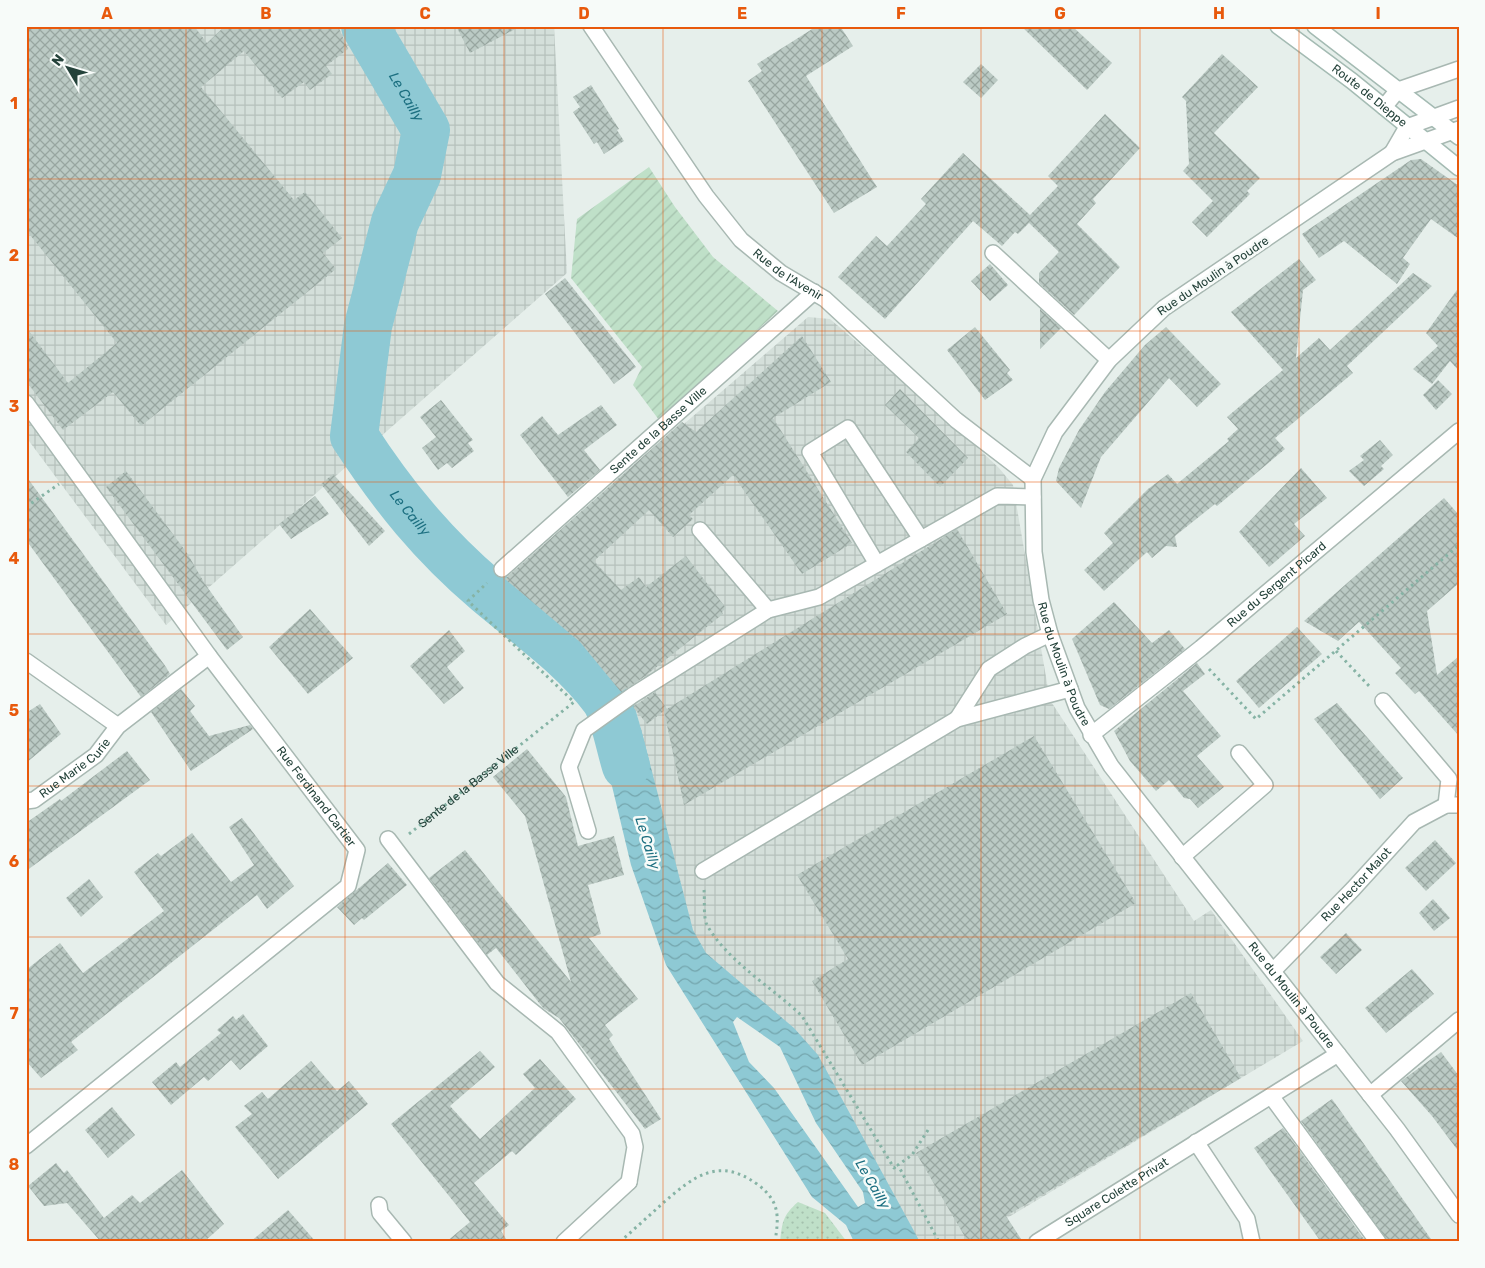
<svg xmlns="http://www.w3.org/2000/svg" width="1485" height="1268" font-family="Rubik,sans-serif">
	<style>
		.industrial { fill: url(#industrial-grid) }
		.grass { fill: url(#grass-dots) }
		.garden { fill: url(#garden-furrows) }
		.water { fill: url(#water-waves); fill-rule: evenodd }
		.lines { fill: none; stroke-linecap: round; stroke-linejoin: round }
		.river { stroke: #8ec9d4; stroke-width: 48 }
		.building { fill: url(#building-cross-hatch) }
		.lane-casing { stroke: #a8b8b2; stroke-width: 18 }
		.street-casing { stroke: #a8b8b2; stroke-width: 18 }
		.secondary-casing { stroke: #a4bbb3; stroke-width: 18 }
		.path { stroke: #86b3a5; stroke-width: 3; stroke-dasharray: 2.5 4; stroke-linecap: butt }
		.lane { stroke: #fff; stroke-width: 15 }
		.street { stroke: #fff; stroke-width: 15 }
		.secondary { stroke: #fff; stroke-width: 15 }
		.grid { fill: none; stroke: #e8590c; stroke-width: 1; stroke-opacity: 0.55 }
		.labels { text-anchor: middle; stroke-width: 5; stroke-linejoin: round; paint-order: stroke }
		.street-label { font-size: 12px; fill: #24423a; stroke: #f7fbf9 }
		.water-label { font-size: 14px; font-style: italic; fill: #1c6f80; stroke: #f7fbf9 }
		.neatline { fill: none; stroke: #e8590c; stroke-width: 2 }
		.grid-label { font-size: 16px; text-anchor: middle; font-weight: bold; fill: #e8590c }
	</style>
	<defs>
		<pattern id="industrial-grid" width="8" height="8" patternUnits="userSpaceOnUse" patternTransform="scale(1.25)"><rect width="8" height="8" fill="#d4dfda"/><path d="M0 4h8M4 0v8" fill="none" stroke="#b6c1bc"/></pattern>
		<pattern id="grass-dots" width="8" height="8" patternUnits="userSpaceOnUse" patternTransform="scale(1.25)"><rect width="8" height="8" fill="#bfe0c8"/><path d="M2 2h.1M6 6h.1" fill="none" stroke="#a4c1ad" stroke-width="1.8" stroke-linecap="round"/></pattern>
		<pattern id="garden-furrows" width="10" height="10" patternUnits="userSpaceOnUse" patternTransform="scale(1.25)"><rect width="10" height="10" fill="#bfe0c8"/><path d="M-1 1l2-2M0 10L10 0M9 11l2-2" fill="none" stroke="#a4c1ad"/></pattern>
		<pattern id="water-waves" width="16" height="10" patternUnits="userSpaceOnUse" patternTransform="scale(1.25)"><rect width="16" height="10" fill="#8ec9d4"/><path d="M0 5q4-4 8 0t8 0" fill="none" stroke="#74a5ad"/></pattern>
		<pattern id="building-cross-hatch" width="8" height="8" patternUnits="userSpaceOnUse" patternTransform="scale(1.25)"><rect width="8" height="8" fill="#bbcac4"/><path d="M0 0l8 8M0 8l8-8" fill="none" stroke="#98a6a0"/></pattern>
	</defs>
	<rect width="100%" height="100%" fill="#e6efeb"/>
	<!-- industrial -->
	<g class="industrial">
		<polygon points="26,26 554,26 567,273 166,625 26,437"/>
		<polygon points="808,317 830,319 951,423 999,468 1013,485 1050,700 1194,921 1211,910 1303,1041 967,1242 920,1242 802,1040 704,958 684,921 637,714 577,642 503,580"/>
	</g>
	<!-- grass -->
	<path class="grass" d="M798 1202 825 1213 847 1242H780C782 1222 783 1215 798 1202Z"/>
	<!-- garden -->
	<polygon class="garden" points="649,167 675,207 713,257 778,311 659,420 633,385 642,367 571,278 577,219"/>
	<!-- water -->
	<path class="water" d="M626 706 641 729 693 930 706 953 794 1028 818 1055 920 1242H854L846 1225 812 1197 666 965 631 865 598 728ZM737 1017 780 1047 816 1123 863 1192 865 1203 858 1207 774 1088 749 1062 733 1022Z"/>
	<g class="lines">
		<!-- river -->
		<path class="river" id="s1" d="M365 26 426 130 417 175 395 222 368 326 354 436C393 496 432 544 487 591 527 625 572 655 604 698 613 709 621 751 626 766"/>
	</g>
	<!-- building -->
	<g class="building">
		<polygon points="26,26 194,26 207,43 225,26 338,26 348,49 326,66 332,74 310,90 304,82 282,98 244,51 201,87 294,200 305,192 342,238 323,253 336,269 141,426 113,392 63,430 26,381 26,327 68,383 117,343 26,230"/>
		<polygon points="456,26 521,26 470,53"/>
		<polygon points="817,26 840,26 853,46 806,76 877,187 834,213 748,81 762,71 757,64"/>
		<polygon points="1021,26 1072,26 1112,63 1087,90"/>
		<polygon points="1222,54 1258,87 1214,133 1260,178 1247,191 1250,194 1207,237 1192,222 1213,201 1183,171 1189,164 1186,101 1182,97"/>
		<polygon points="981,64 998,80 981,98 963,82"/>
		<polygon points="591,85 619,129 617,130 624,141 604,154 597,142 594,144 573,112 580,107 573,97"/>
		<polygon points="1105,114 1140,148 1093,199 1096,203 1077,224 1120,267 1074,315 1039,283 1039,273 1059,252 1029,223 1018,234 1015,232 1002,246 973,221 885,319 838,277 876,236 887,246 926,204 921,199 963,153 1030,215 1058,186 1048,176"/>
		<polygon points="1421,159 1459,186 1459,239 1431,219 1403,258 1410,264 1397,284 1344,241 1319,258 1302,234 1411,160"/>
		<polygon points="1299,259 1316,280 1303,290 1296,358 1319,338 1330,350 1413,273 1432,286 1347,366 1353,373 1275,438 1285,449 1217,506 1215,504 1175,536 1177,547 1166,546 1152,558 1147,552 1104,591 1084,570 1113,543 1104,533 1148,489 1168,474 1177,484 1229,441 1227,439 1238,429 1227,417 1283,370 1231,312"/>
		<polygon points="990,264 1008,285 990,301 971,281"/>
		<polygon points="565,278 636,367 614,384 545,294"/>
		<polygon points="1459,287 1459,371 1450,361 1432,384 1413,369 1438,346 1426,333"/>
		<polygon points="1040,309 1061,328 1040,349"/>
		<polygon points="975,327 1010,370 1007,373 1013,380 985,400 947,350"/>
		<polygon points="1166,327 1221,384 1197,407 1169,378 1101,457 1081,508 1056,481 1059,468 1079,430 1105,392 1145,345"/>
		<polygon points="802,336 831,382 773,418 852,543 802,574 733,475 689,515 693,519 673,537 649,510 594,561 621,590 639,577 646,587 686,556 726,608 722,612 723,614 644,677 621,692 580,642 505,579 682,422 696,432"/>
		<polygon points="1438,380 1452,394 1436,410 1423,395"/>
		<polygon points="900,389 968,458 940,487 906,452 919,438 885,405"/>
		<polygon points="441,400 473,440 468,443 474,451 452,468 447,463 438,470 422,448 436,437 420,417"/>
		<polygon points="601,405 617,425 584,450 600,470 568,497 520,435 542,416 558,435"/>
		<polygon points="1380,440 1393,455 1381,466 1384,469 1364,486 1349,471 1364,460 1360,456"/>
		<polygon points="1301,468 1327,498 1294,524 1305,536 1269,567 1239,532"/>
		<polygon points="126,471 187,553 205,584 243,637 227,650 106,487"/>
		<polygon points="333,474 385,531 369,546 321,484"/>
		<polygon points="26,476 166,667 170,674 141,697 26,540"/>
		<polygon points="315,496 329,514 291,539 279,524"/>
		<polygon points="1444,498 1459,515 1459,583 1427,611 1437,675 1459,656 1459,736 1419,691 1415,694 1395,673 1401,668 1359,622 1338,641 1304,621"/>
		<polygon points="957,529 1007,614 684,805 664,711 647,724 633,707 655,692 667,709"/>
		<polygon points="1114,602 1152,643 1169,630 1185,649 1109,709 1100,705 1072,639"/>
		<polygon points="310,609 353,658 308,694 269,647"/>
		<polygon points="1297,627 1322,654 1259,708 1236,681"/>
		<polygon points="449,630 465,651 447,667 464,688 444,704 410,666"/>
		<polygon points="1197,663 1205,674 1183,691 1221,736 1197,756 1224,787 1198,808 1190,799 1184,798 1169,780 1156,791 1130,761 1114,731"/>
		<polygon points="181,689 195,706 190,711 209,736 250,725 253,729 191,771 151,712"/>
		<polygon points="1337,703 1403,778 1380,799 1314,719"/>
		<polygon points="40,704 61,734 26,763 26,713"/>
		<polygon points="1034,736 1136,903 862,1065 812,981 848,959 797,875"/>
		<polygon points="527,749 566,797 578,846 614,836 624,875 588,885 601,934 589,938 638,999 605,1025 613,1035 609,1039 661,1119 645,1129 559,1018 543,1008 496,948 487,955 429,878 465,850 571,982 525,816 493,777"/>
		<polygon points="127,751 150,780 26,871 26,823 60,799 61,801"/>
		<polygon points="242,818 294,886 267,909 257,895 71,1042 78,1050 41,1078 26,1061 26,970 60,943 83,973 160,914 164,911 134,872 158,853 161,856 192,833 231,882 254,865 229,827"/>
		<polygon points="1435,840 1456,863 1426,891 1405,868"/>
		<polygon points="388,863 407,885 364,920 362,918 354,925 337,907"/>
		<polygon points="89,879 103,897 81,917 66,898"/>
		<polygon points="1433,899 1450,918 1434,931 1419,913"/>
		<polygon points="1346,933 1362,950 1336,974 1320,957"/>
		<polygon points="1412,969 1434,994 1386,1033 1365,1008"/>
		<polygon points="1191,993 1241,1078 1006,1216 1023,1242 968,1242 916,1153"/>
		<polygon points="243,1014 268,1046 240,1070 231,1060 208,1081 204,1077 171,1105 152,1082 176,1062 180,1067 221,1033 217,1030 233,1016 236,1020"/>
		<polygon points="480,1051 495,1067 450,1106 480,1139 535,1088 523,1074 540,1059 576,1099 516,1155 512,1151 474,1183 509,1225 501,1231 508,1242 446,1242 470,1222 391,1124"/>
		<polygon points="1441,1052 1459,1076 1459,1152 1432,1116 1401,1081"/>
		<polygon points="311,1061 337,1091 349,1081 368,1104 278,1179 235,1127 252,1114 244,1106 262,1092 268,1099"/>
		<polygon points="1332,1099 1376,1161 1433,1242 1387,1242 1301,1121"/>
		<polygon points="112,1107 135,1135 108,1158 85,1130"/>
		<polygon points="1283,1128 1366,1242 1321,1242 1254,1148"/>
		<polygon points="56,1163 64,1173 67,1170 104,1218 132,1195 140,1203 182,1170 224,1224 204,1242 101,1242 67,1203 44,1206 28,1186"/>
		<polygon points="288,1210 316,1242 250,1242"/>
	</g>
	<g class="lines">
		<defs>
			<g id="lane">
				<polyline points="993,253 1109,360"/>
				<polyline points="700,530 768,610"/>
				<polyline points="877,564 810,452 848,428 921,539"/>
				<polyline points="957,719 989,669 1025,646 1050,634"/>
				<polyline points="588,831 569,767 584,730 633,695 768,610 819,597 997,496 1033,497"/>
				<polyline points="388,839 497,983 558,1032 632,1134 635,1147 629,1182"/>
				<polyline points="1182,857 1265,785 1239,753"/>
				<polyline points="703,871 957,719 1070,689"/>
				<polyline points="1370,1095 1459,1020"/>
			</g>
			<g id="street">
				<path id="s3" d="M591 26 706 196 741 240 781 273 825 299 956 420 1033 479"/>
				<polyline points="1384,107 1398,90 1459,69"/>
				<path id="s4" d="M1459 129 1392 153 1164 308 1109 360 1055 432 1033 479 1034 552 1041 600 1050 634 1077 708 1111 766 1397 1129 1459 1215"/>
				<polyline points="1392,153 1407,127 1459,108"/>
				<path id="s5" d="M26 403 209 656 357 850 348 886 26 1146"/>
				<path id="s6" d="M502 569 814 292"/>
				<polyline points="26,661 118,726"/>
				<polyline points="1383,701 1449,779 1446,805"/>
				<path id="s7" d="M1091 735 1201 648 1459 431"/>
				<path id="s8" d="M26 801 34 800 96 755 118 726 209 656"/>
				<path id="s9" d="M1273 971 1353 889 1414 822 1446 805H1459"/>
				<polyline points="1271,1096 1378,1242"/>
				<polyline points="1196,1142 1247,1219 1252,1242"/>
				<polyline points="379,1205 380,1213 404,1242"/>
				<polyline points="564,1242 629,1182"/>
				<path id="s10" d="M1037 1242 1338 1054"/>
			</g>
			<g id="secondary">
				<path id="s11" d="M1278 26 1352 81 1459 168"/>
				<polyline points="1315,26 1459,137"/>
			</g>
		</defs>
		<!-- lane casing -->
		<use href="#lane" class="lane-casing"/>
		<!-- street casing -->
		<use href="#street" class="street-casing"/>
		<!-- secondary casing -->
		<use href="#secondary" class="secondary-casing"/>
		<!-- path -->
		<g class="path">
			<polyline points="26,507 59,484"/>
			<polyline points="1336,651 1370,687"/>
			<polyline points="1209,669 1256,719 1459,545"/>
			<path id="s2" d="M409 834 574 702 468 601 487 583"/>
			<path d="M704 890C705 900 703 917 707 925 727 961 773 988 802 1016L894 1168 898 1165"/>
			<polyline points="928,1130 912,1155 898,1165 939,1242"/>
			<path d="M620 1242C634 1229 649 1216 663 1203 693 1177 718 1156 757 1184 780 1201 779 1216 775 1242"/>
		</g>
		<!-- lane -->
		<use href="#lane" class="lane"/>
		<!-- street -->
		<use href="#street" class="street"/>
		<!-- secondary -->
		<use href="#secondary" class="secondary"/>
	</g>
	<!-- grid -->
	<path class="grid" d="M186 26V1242M345 26V1242M504 26V1242M663 26V1242M822 26V1242M981 26V1242M1140 26V1242M1299 26V1242M26 179H1459M26 331H1459M26 482H1459M26 634H1459M26 786H1459M26 937H1459M26 1089H1459"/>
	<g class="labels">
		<!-- street labels -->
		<g class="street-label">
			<text dy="4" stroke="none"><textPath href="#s11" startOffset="115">Route de Dieppe</textPath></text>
			<text dy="4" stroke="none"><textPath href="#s3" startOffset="320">Rue de l'Avenir</textPath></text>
			<text transform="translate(1213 276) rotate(-34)" y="4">Rue du Moulin à Poudre</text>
			<text dy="4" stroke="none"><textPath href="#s6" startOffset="209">Sente de la Basse Ville</textPath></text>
			<text dy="4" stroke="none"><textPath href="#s7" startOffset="239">Rue du Sergent Picard</textPath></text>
			<text dy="4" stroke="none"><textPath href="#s4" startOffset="754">Rue du Moulin à Poudre</textPath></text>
			<text dy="4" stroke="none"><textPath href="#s8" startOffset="60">Rue Marie Curie</textPath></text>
			<text dy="4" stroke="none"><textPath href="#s2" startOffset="76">Sente de la Basse Ville</textPath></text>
			<text dy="4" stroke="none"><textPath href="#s5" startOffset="489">Rue Ferdinand Cartier</textPath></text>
			<text dy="4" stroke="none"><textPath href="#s9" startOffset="120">Rue Hector Malot</textPath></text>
			<text dy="4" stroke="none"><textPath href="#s4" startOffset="1159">Rue du Moulin à Poudre</textPath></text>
			<text dy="4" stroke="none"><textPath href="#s10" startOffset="94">Square Colette Privat</textPath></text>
		</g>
		<!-- water labels -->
		<g class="water-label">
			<text dy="5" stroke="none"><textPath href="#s1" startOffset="82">Le Cailly</textPath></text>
			<text dy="5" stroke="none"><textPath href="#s1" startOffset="532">Le Cailly</textPath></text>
			<text transform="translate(648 843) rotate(73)" y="5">Le Cailly</text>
			<text transform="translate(873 1184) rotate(60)" y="5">Le Cailly</text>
		</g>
	</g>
	<!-- border -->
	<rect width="1485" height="1268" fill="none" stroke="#f7fbf9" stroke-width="55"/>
	<!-- north arrow -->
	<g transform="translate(68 68) rotate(308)" stroke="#f7fbf9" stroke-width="4" paint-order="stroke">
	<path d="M0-4L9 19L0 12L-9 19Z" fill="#24423a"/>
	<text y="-8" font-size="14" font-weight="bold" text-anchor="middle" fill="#24423a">N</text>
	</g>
	<rect x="28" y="28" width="1430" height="1212" class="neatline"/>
	<g class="grid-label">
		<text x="107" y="19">A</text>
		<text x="266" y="19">B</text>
		<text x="425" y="19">C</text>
		<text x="584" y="19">D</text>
		<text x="742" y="19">E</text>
		<text x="901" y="19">F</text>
		<text x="1060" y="19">G</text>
		<text x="1219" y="19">H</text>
		<text x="1378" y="19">I</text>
		<text x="14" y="109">1</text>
		<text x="14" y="261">2</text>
		<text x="14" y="412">3</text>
		<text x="14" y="564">4</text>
		<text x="14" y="716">5</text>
		<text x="14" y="867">6</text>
		<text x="14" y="1019">7</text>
		<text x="14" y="1170">8</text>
	</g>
</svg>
